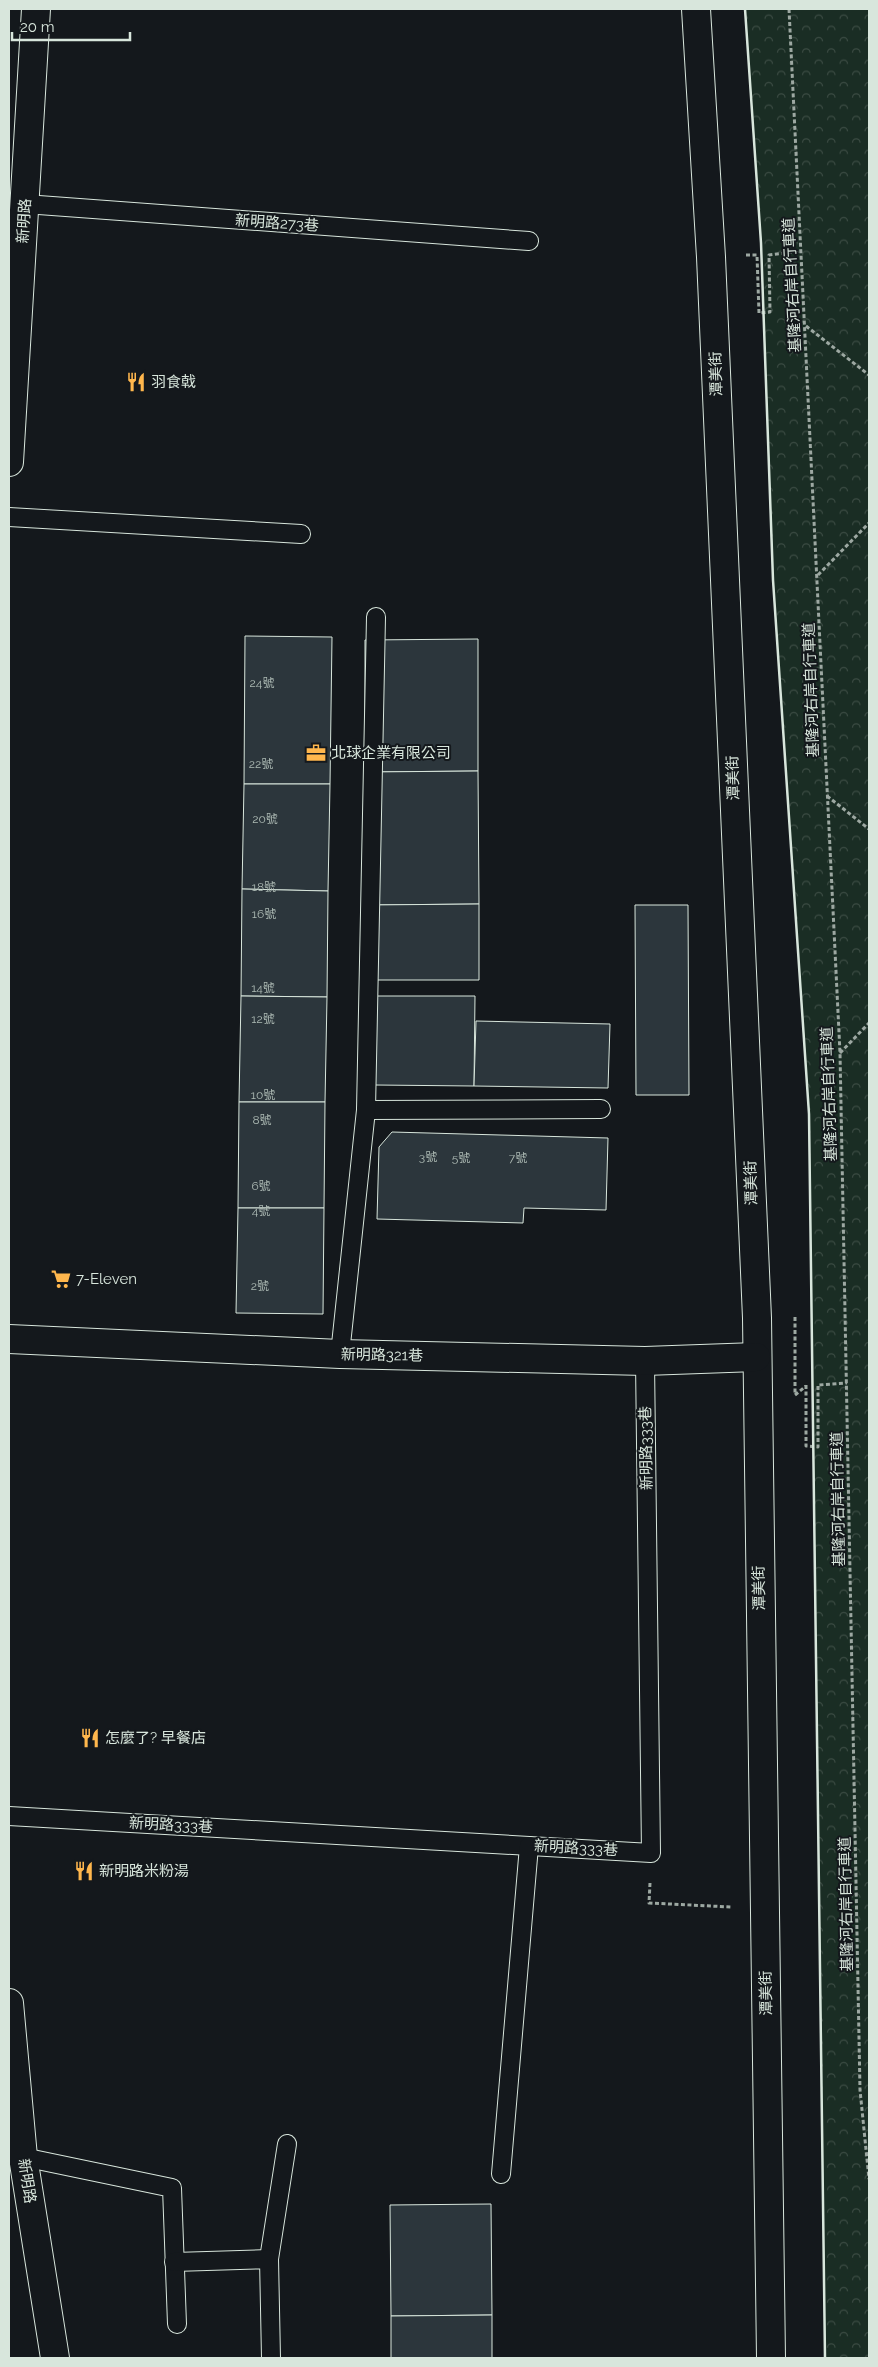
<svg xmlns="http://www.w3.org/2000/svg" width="878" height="2367" font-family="Raleway,'Noto Sans TC',sans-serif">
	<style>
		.forest { fill: url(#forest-crowns); stroke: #939e99 }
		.building { fill: #2c363c; stroke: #d8e6dc }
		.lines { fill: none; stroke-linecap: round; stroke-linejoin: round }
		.lane-casing { stroke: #d8e6dc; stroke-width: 20 }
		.street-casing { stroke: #d8e6dc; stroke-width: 30 }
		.secondary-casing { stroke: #d8e6dc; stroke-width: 30 }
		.path { stroke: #9da8a2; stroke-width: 3; stroke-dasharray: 4 2.5; stroke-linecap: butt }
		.lane { stroke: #14181c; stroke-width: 18 }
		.street { stroke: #14181c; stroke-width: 28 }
		.secondary { stroke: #14181c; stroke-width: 28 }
		.wall { stroke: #d8e6dc; stroke-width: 2.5 }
		.labels { text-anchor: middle; stroke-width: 4; stroke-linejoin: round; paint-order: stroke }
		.number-label { font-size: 12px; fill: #adbab4 }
		.street-label { font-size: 15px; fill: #d8e6dc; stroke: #14181c }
		.poi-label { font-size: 15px; fill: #d8e6dc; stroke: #14181c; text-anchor: start }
	</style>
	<defs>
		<pattern id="forest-crowns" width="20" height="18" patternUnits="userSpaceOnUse" patternTransform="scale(1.25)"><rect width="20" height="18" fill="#1a2d24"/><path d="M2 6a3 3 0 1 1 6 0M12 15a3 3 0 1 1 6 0" fill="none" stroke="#3b4b43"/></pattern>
	</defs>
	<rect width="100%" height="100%" fill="#14181c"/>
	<!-- forest -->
	<polygon class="forest" points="745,9 869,9 869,2358 825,2358 809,1114 773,580 761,243"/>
	<!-- building -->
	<g class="building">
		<polygon points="245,636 332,637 330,784 244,784"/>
		<polygon points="478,639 478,771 365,772 365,640"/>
		<polygon points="478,771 479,904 366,905 365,772"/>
		<polygon points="244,784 330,784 328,891 242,889"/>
		<polygon points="242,889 328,891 327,997 241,996"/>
		<polygon points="479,904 479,980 366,980 366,905"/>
		<polygon points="635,905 688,905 689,1095 636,1095"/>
		<polygon points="241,996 327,997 325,1102 239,1102"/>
		<polygon points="375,996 475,996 474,1086 375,1085"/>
		<polygon points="476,1021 610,1024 608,1088 474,1086"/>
		<polygon points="239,1102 325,1102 324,1208 238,1208"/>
		<polygon points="392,1132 608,1138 606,1210 524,1208 523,1223 377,1219 379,1147"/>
		<polygon points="238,1208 324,1208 323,1314 236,1313"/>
		<polygon points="491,2204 492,2315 391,2316 390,2205"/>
		<polygon points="492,2315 492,2358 391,2358 391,2316"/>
	</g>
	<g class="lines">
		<defs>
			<g id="lane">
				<polyline points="25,204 529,241"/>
				<polyline points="9,517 301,534"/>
				<polyline points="366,1110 601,1109"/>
				<polyline points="340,1354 366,1110 376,617"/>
				<polyline points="9,1816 651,1853 645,1361"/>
				<polyline points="23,2157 172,2188 177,2324"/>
				<polyline points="501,2174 529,1846"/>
				<polyline points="269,2259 287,2144"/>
				<polyline points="174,2262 269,2259 271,2358"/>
			</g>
			<g id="street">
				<polyline points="696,9 711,257 757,1318 771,2358"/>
				<polyline points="9,1339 340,1354 645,1361 756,1357"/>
			</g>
			<g id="secondary">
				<polyline points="9,462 36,9"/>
				<polyline points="9,2003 23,2157 55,2358"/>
			</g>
		</defs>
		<!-- lane casing -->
		<use href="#lane" class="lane-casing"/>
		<!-- street casing -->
		<use href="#street" class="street-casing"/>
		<!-- secondary casing -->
		<use href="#secondary" class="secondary-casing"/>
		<!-- path -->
		<g class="path">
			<polyline points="789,9 840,1053 860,2090 869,2179"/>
			<polyline points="746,255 757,255 759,313 770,312 769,255 802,251"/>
			<polyline points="806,326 869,375"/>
			<polyline points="818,575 869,523"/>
			<polyline points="827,796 869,829"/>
			<polyline points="840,1053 869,1023"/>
			<polyline points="795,1317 795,1395 806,1386"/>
			<polyline points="806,1385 806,1446 818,1447 818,1385 847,1383"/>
			<polyline points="650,1883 649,1903 731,1907"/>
		</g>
		<!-- lane -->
		<use href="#lane" class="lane"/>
		<!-- street -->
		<use href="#street" class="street"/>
		<!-- secondary -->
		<use href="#secondary" class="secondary"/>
		<!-- wall -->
		<polyline class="wall" points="745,9 761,243 773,580 809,1114 825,2358"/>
	</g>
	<!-- icons -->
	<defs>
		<symbol id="restaurant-bare" viewBox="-9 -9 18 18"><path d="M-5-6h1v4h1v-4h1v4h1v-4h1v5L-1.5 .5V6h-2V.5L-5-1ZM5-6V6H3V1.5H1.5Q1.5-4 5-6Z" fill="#ffb74d" stroke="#14181c" stroke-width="2.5" paint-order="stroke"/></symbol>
		<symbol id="office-bare" viewBox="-9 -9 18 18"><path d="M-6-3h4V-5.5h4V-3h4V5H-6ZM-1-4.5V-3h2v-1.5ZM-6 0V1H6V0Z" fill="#ffb74d" stroke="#14181c" stroke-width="2.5" paint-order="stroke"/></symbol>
		<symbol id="supermarket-bare" viewBox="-9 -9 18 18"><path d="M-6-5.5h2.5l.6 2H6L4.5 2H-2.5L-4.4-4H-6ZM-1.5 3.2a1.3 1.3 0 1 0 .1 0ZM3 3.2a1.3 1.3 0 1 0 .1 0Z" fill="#ffb74d" stroke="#14181c" stroke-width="2.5" paint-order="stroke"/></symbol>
	</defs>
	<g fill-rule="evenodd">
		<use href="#restaurant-bare" x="122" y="368" width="28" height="28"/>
		<use href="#office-bare" x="302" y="739" width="28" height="28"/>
		<use href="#supermarket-bare" x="47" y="1265" width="28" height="28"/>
		<use href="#restaurant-bare" x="76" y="1724" width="28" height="28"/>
		<use href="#restaurant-bare" x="70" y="1857" width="28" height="28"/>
	</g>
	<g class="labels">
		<!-- number labels -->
		<g class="number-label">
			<text x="262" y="687">24號</text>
			<text x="261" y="768">22號</text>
			<text x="265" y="823">20號</text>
			<text x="264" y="891">18號</text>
			<text x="264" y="918">16號</text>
			<text x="263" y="992">14號</text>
			<text x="263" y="1023">12號</text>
			<text x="263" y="1099">10號</text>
			<text x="262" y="1124">8號</text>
			<text x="428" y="1161">3號</text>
			<text x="461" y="1162">5號</text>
			<text x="518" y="1162">7號</text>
			<text x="261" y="1190">6號</text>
			<text x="261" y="1215">4號</text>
			<text x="260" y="1290">2號</text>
		</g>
		<!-- street labels -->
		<g class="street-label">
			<text transform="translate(24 221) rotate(-86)" y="5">新明路</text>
			<text transform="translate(277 223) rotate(4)" y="5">新明路273巷</text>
			<text transform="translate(792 285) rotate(-93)" y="5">基隆河右岸自行車道</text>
			<text transform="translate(716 374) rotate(-92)" y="5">潭美街</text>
			<text transform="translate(811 690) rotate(-92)" y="5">基隆河右岸自行車道</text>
			<text transform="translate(733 778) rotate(-92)" y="5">潭美街</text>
			<text transform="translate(829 1094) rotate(-92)" y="5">基隆河右岸自行車道</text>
			<text transform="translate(751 1183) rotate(-92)" y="5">潭美街</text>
			<text transform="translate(382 1355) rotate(1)" y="5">新明路321巷</text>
			<text transform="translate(646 1448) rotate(-91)" y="5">新明路333巷</text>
			<text transform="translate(838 1499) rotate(-91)" y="5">基隆河右岸自行車道</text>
			<text transform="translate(759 1588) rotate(-91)" y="5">潭美街</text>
			<text transform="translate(171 1825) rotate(3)" y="5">新明路333巷</text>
			<text transform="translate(576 1848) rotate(3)" y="5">新明路333巷</text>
			<text transform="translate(846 1904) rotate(-91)" y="5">基隆河右岸自行車道</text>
			<text transform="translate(766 1993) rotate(-91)" y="5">潭美街</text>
			<text transform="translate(27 2181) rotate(81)" y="5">新明路</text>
		</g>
		<!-- poi labels -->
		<g class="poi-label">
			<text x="151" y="387">羽食戟</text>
			<text x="331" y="758">北球企業有限公司</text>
			<text x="76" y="1284">7-Eleven</text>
			<text x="105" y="1743">怎麼了? 早餐店</text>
			<text x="99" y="1876">新明路米粉湯</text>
		</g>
	</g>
	<!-- border -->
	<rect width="878" height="2367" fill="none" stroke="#d8e6dc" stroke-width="20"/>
	<!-- scale -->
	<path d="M12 32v8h118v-8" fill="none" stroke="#d8e6dc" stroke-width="2.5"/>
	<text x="20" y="32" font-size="15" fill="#d8e6dc" stroke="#14181c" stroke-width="4" paint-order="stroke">20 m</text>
</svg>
